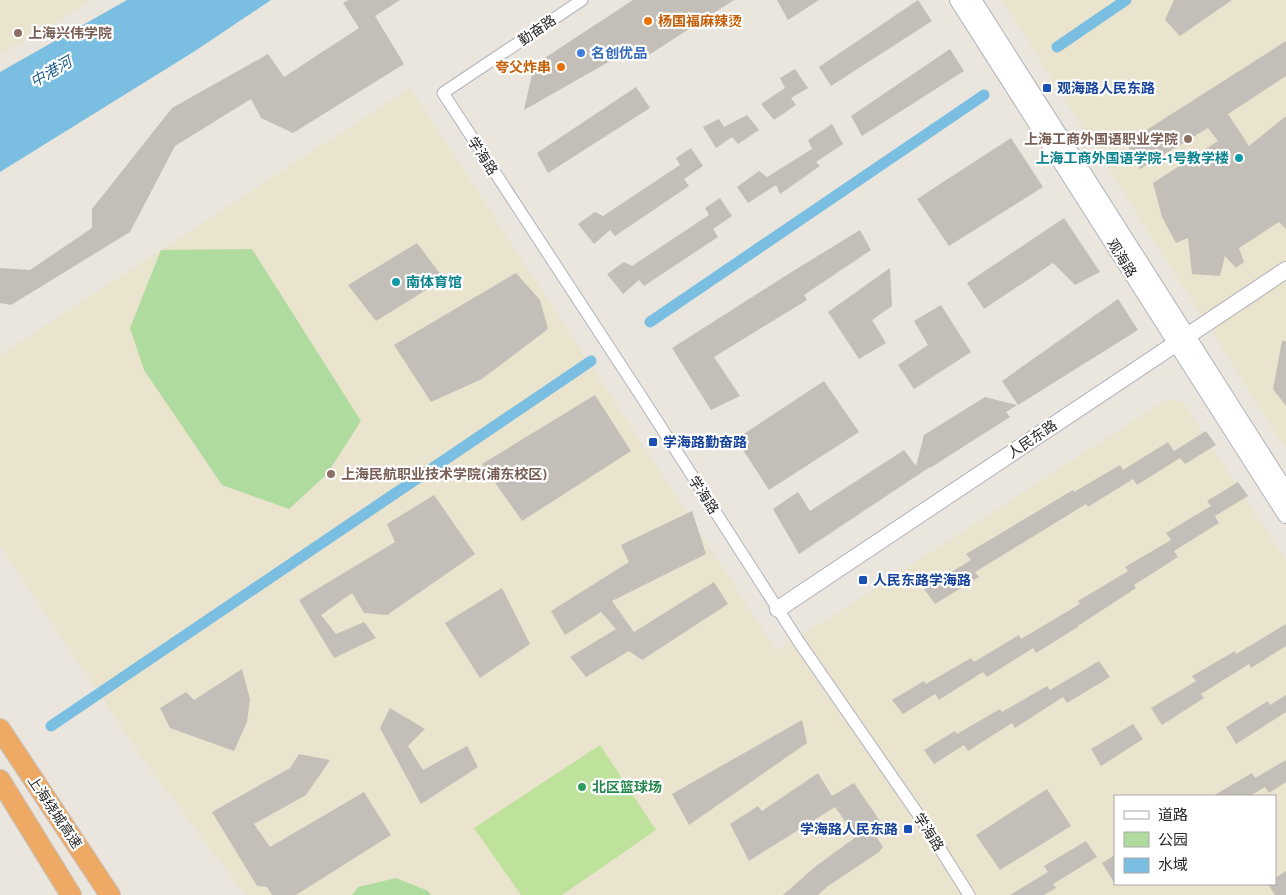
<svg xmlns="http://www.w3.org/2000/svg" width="1286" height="895" font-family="Overpass,'Noto Sans SC',sans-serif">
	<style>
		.education { fill: #eae3cd; fill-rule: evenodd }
		.green { fill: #afdb9e }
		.pitch { fill: #bee29b }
		.water { fill: #7abfe2 }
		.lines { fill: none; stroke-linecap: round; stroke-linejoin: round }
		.canal { stroke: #7abfe2; stroke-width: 11 }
		.building { fill: #c3bfb8 }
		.street-casing { stroke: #b0b2bc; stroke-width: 13 }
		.secondary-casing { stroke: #b0b2bc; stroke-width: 18 }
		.highway-casing { stroke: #c3c3c3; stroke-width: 22 }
		.street { stroke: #fff; stroke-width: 11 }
		.secondary { stroke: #fff; stroke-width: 16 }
		.highway { stroke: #eeaa64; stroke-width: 20 }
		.food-dot { fill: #e8710a; stroke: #fff; stroke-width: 2 }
		.education-dot { fill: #8d6e63; stroke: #fff; stroke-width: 2 }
		.shop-dot { fill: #3f7fe0; stroke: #fff; stroke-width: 2 }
		.transit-dot { fill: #1a4fb4; stroke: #fff; stroke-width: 2 }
		.culture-dot { fill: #0f9aa8; stroke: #fff; stroke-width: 2 }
		.leisure-dot { fill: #2e9e5b; stroke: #fff; stroke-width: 2 }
		.labels { text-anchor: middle; stroke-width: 4.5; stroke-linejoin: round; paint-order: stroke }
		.food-label { font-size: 14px; font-weight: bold; fill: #c56008; stroke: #fff; text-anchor: start }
		.street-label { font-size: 14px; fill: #292929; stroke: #fff }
		.education-label { font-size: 14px; font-weight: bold; fill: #785e54; stroke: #fff; text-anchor: start }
		.shop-label { font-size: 14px; font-weight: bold; fill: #366cbe; stroke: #fff; text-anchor: start }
		.transit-label { font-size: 14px; font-weight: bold; fill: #164399; stroke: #fff; text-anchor: start }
		.culture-label { font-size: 14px; font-weight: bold; fill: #0d838f; stroke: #fff; text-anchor: end }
		.leisure-label { font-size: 14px; font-weight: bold; fill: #27864d; stroke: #fff; text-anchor: start }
		.water-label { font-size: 15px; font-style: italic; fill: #1b5d8c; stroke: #fff }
	</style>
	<rect width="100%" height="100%" fill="#eae5dd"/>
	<!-- education -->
	<g class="education">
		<polygon points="0,0 89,0 73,12 0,55"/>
		<polygon points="1002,0 1286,0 1286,449 1178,278"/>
		<path d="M410 88 777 651 831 617 1167 399 1183 402 1286 561V895H245L138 752 0 546V355ZM1115 796H1275V884H1115Z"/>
	</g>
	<!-- green -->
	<g class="green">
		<polygon points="252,249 361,421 327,474 289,509 222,485 144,370 130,328 161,250"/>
		<polygon points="396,878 428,891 431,895 352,895 358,887"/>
	</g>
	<!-- pitch -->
	<polygon class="pitch" points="600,745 656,830 562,895 521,895 474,828"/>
	<!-- water -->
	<polygon class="water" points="127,0 271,0 195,51 0,172 0,72"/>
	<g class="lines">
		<!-- canal -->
		<g class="canal">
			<polyline points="1057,47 1126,0"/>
			<polyline points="650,322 984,95"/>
			<polyline points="51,726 591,361"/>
		</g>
	</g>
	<!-- building -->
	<g class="building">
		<polygon points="348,0 400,0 375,16 404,64 293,133 261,118 251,99 175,146 130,232 11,305 0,303 0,268 30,270 92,228 92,209 172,108 268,54 284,77 359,28 343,3"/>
		<polygon points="633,0 734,0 644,58 635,47 524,110 534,65"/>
		<polygon points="777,0 819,0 788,20"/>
		<polygon points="918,0 932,21 831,86 819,67"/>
		<polygon points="1174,0 1232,0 1180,36 1165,20"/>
		<polygon points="1286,41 1286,76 1228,114 1249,146 1286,116 1286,229 1279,222 1239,248 1244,262 1236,268 1225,256 1220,276 1192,274 1188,238 1176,243 1162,217 1153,183 1218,141 1208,128 1140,169 1126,143"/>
		<polygon points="950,49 964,71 862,136 851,116"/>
		<polygon points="795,69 808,88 791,98 796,105 774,120 761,104 785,88 780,78"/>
		<polygon points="636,87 650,108 548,173 537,153"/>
		<polygon points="747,115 759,130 738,144 732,137 716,148 703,127 719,119 724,127"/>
		<polygon points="832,124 843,144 816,162 820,166 780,194 776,185 748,203 737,187 759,171 767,177 812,149 808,140"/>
		<polygon points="1011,138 1043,187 949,246 917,199"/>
		<polygon points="691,148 703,166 684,179 689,186 615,236 610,230 594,244 578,224 595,212 603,216 680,165 676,158"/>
		<polygon points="720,198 732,216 713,229 718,237 644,286 639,280 623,294 607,274 624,262 632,266 709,215 705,208"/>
		<polygon points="1064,218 1100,272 1075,285 1053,263 984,309 967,283"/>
		<polygon points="860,230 871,250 804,295 807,300 714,357 740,396 711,410 672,348 798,268"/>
		<polygon points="417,243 444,279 376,321 348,285"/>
		<polygon points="890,268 892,306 872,320 886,343 859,359 828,312"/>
		<polygon points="516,273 540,300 548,329 482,379 431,402 394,345"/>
		<polygon points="1118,299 1138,330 1018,405 1002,381"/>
		<polygon points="941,305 971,352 914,389 898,365 928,345 914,321"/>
		<polygon points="1282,341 1286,341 1286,406 1273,389"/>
		<polygon points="824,381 859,432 769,490 736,439"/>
		<polygon points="595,395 631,451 522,521 482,464"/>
		<polygon points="985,397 1017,405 1006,412 1010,417 930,468 930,467 799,554 773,509 798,492 810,511 904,450 916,466 924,435"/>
		<polygon points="1206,431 1216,445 1185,464 1180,458 1137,485 1133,479 1088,507 1086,504 975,572 979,577 935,604 924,589 971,560 966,554 1073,490 1074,492 1120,465 1123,470 1168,442 1174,451"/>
		<polygon points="1238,482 1248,496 1215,516 1219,523 1174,551 1178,557 1134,585 1136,588 1078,626 1078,627 1036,653 1033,648 987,677 983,672 939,700 935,694 903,714 892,700 924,681 926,684 971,658 974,662 1019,635 1021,639 1080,604 1078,601 1128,571 1125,567 1171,540 1166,533 1211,506 1207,501"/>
		<polygon points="434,495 475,554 387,615 364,613 352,593 321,615 336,634 364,622 376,638 334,658 299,600 395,542 387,524"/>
		<polygon points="692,511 706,554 612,601 634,632 714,582 728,604 642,660 629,651 586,677 570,657 616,629 601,612 565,635 551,611 629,562 621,545"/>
		<polygon points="502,588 530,644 480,678 445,623"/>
		<polygon points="1286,624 1286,646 1251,668 1249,664 1201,694 1204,698 1162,725 1151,708 1196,681 1192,676 1235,651 1236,654"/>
		<polygon points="1099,661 1110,677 1067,703 1063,697 1015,728 1012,723 968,751 964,745 934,764 924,750 955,731 957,734 1000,709 1002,712 1047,686 1050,690"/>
		<polygon points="242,669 250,699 247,722 234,751 170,728 160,708 186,692 194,700"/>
		<polygon points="1286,695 1286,712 1236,744 1226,727 1268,701 1270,705"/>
		<polygon points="390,708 425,729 408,746 423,770 467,746 478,767 421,804 380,728"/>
		<polygon points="802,720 807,743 689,825 672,794"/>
		<polygon points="1133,724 1143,739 1101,766 1091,749"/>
		<polygon points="299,754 330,760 306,795 254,824 270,847 364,792 391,835 296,895 272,895 267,887 257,886 212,812 290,768"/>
		<polygon points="1286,760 1286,782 1269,793 1265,787 1250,796 1213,796 1252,773 1255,778"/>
		<polygon points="818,773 832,796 854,783 886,830 877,838 883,847 879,852 828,886 818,895 783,895 816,866 856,837 835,807 749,861 730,824 758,806 762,811"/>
		<polygon points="1047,789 1071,826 1000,870 976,835"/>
		<polygon points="1086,841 1097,857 1053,884 1056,888 1044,895 1010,895 1048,872 1044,866"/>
		<polygon points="1115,855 1115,884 1102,863"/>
		<polygon points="1286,871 1286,895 1275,895 1268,884 1275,884 1275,878"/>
	</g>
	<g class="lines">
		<defs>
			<polyline id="street" points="582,0 443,93 641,396 799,642 922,820 969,895"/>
			<g id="secondary">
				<polyline points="958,0 1286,515"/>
				<polyline points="973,0 1286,492"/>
				<polyline points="778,609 1286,270"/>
			</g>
			<g id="highway">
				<polyline points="0,729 110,895"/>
				<polyline points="0,780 71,895"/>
			</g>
		</defs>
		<!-- street casing -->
		<use href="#street" class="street-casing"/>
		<!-- secondary casing -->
		<use href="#secondary" class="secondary-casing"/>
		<!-- highway casing -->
		<use href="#highway" class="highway-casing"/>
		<!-- street -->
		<use href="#street" class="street"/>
		<!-- secondary -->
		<use href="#secondary" class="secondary"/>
		<!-- highway -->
		<use href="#highway" class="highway"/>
	</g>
	<!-- markers -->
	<g class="food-dot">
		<circle cx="648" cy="21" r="5"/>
		<circle cx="561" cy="67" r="5"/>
	</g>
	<g class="education-dot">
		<circle cx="18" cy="33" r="5"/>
		<circle cx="1188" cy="139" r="5"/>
		<circle cx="331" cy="474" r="5"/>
	</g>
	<circle class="shop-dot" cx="581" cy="53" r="5"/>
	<g class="transit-dot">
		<rect x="1042" y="83" width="10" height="10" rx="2.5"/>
		<rect x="648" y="437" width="10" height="10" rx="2.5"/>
		<rect x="858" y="575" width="10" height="10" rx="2.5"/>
		<rect x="903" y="824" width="10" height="10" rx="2.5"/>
	</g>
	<g class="culture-dot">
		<circle cx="1239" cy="158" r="5"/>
		<circle cx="396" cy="282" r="5"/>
	</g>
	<circle class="leisure-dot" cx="582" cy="787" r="5"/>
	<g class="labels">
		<!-- food labels -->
		<g class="food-label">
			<text x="658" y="26">杨国福麻辣烫</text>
			<text x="551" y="72" text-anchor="end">夸父炸串</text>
		</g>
		<!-- street labels -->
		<g class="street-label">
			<text transform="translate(537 30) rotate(-34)" y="5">勤奋路</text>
			<text transform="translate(483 156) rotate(57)" y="5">学海路</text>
			<text transform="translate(1122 258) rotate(58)" y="5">观海路</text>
			<text transform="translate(1032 439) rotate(-34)" y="5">人民东路</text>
			<text transform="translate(704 495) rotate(57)" y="5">学海路</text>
			<text transform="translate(55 812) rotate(56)" y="5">上海绕城高速</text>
			<text transform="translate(929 832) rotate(57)" y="5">学海路</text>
		</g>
		<!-- education labels -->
		<g class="education-label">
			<text x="28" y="38">上海兴伟学院</text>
			<text x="1178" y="144" text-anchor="end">上海工商外国语职业学院</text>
			<text x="341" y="479">上海民航职业技术学院(浦东校区)</text>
		</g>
		<!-- shop labels -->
		<g class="shop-label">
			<text x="591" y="58">名创优品</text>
		</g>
		<!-- transit labels -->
		<g class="transit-label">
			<text x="1057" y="93">观海路人民东路</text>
			<text x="663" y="447">学海路勤奋路</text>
			<text x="873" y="585">人民东路学海路</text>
			<text x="898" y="834" text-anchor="end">学海路人民东路</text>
		</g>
		<!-- culture labels -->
		<g class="culture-label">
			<text x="1229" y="163">上海工商外国语学院-1号教学楼</text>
			<text x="406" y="287" text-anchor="start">南体育馆</text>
		</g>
		<!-- leisure labels -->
		<g class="leisure-label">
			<text x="592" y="792">北区篮球场</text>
		</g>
		<!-- water labels -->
		<g class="water-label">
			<text transform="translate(51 72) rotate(-30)" y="5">中港河</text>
		</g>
	</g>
	<!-- legend -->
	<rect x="1114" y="795" width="162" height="90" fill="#ffffff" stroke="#a9a9a9"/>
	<rect x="1124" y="811" width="25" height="8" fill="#ffffff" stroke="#a9a9a9"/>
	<text x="1158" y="820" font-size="15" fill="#292929">道路</text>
	<rect x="1124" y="832" width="25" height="15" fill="#afdb9e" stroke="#a9a9a9"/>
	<text x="1158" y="845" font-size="15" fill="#292929">公园</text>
	<rect x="1124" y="858" width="25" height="15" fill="#7abfe2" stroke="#a9a9a9"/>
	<text x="1158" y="870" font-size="15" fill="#292929">水域</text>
</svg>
